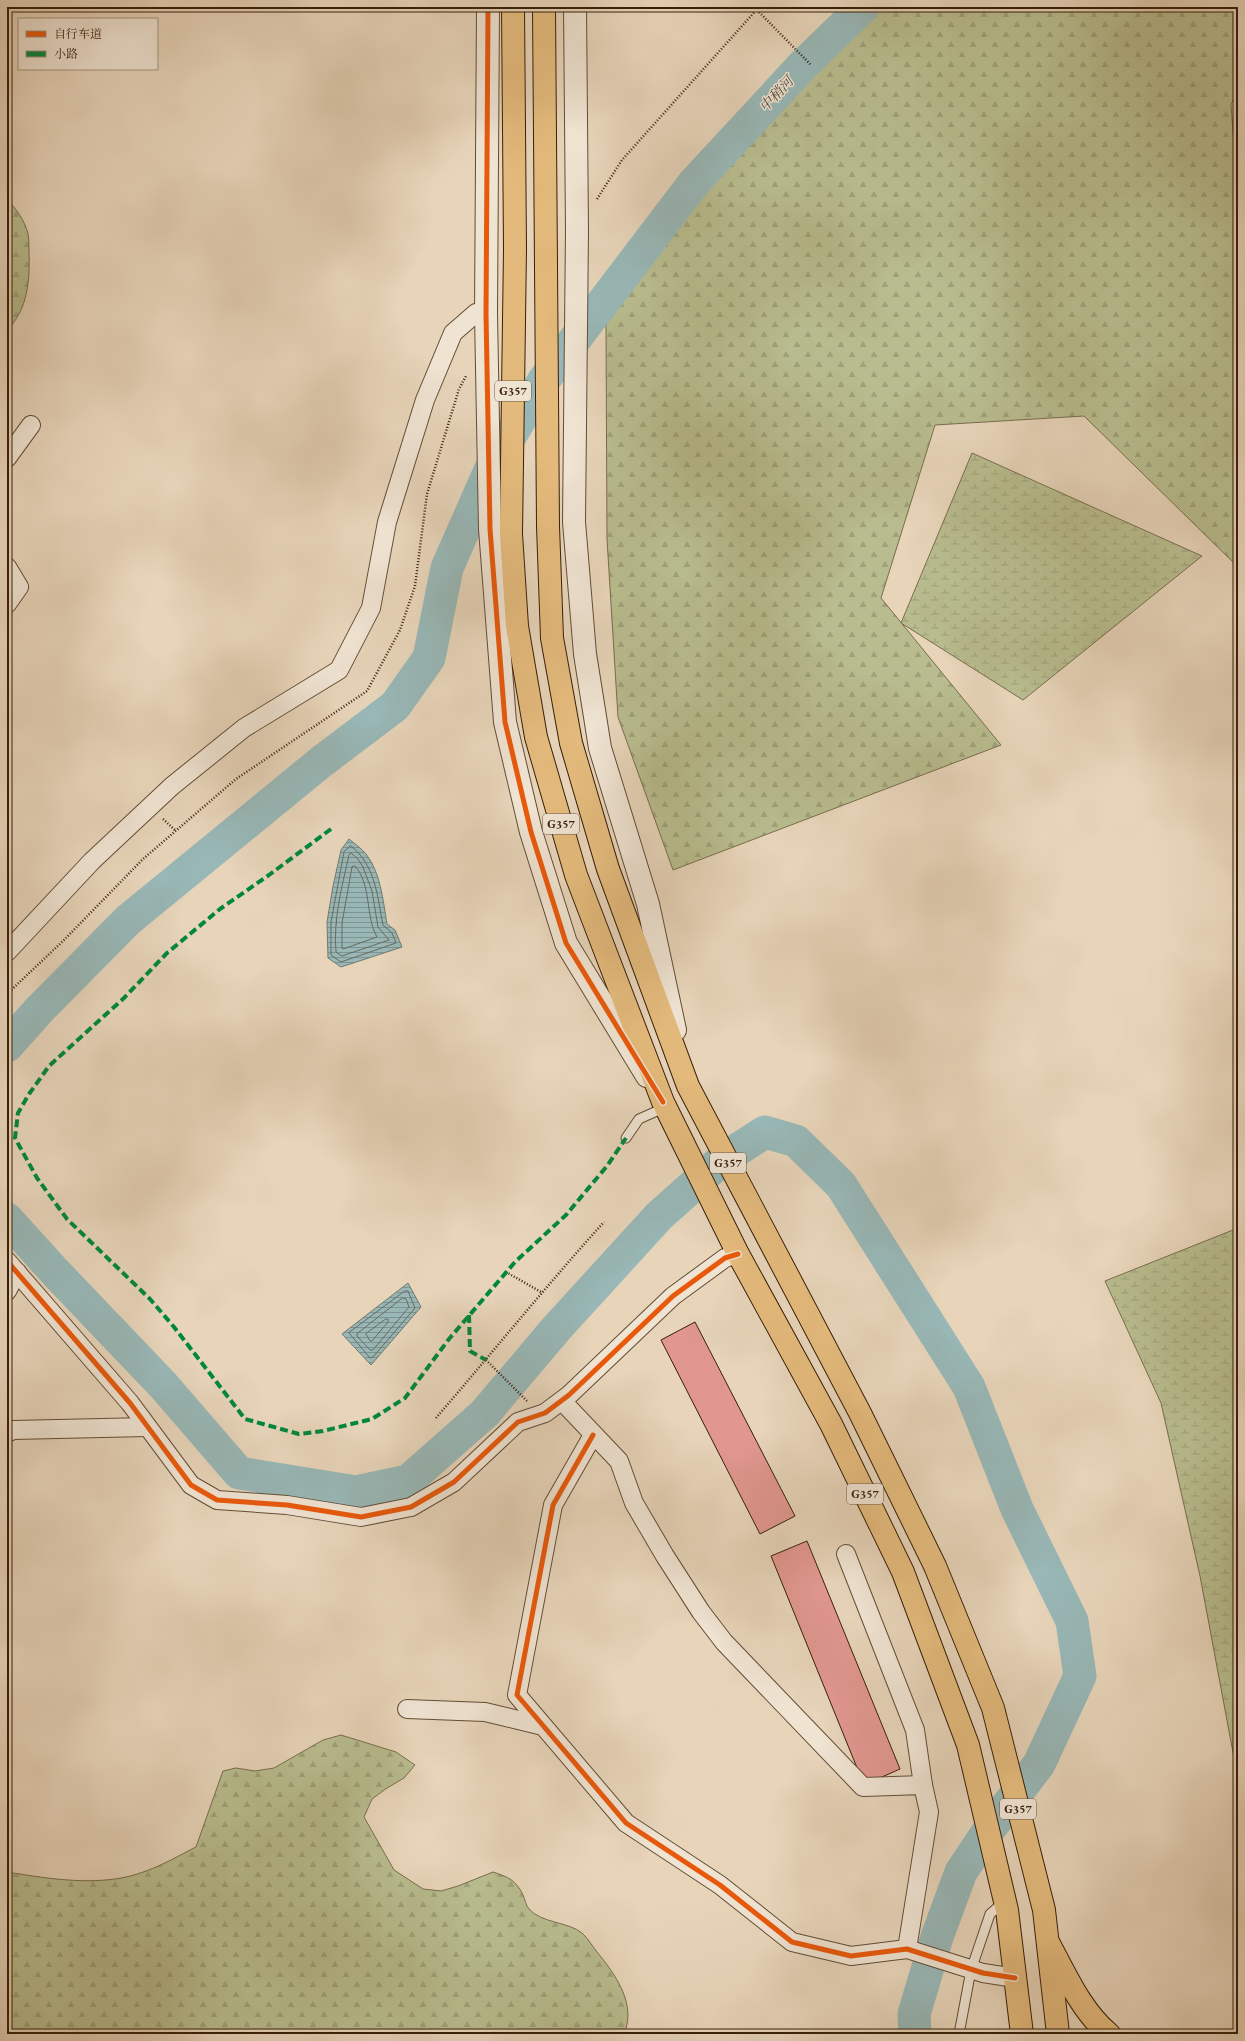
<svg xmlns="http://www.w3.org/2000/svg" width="1245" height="2041" font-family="'EB Garamond','Noto Serif SC',serif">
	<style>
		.forest { fill: url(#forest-firs); stroke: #786d4c }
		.wetland { fill: url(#wetland-marsh); stroke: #786d4c }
		.water { fill: url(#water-rules); stroke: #717a71 }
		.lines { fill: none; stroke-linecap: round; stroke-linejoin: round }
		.shore { stroke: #686a60; stroke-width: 1 }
		.river { stroke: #98b7b6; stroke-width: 33 }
		.building { fill: #e1978f; stroke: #371e09 }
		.service-casing { stroke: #634c35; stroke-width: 11 }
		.minor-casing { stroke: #634c35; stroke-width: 20 }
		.tertiary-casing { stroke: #634c35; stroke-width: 24 }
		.primary-casing { stroke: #371e09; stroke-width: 24 }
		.trunk-casing { stroke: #371e09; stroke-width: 24 }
		.path { stroke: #371e09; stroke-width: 2.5; stroke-dasharray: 1 2; stroke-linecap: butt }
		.service { stroke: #efe3d2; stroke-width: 9 }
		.minor { stroke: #efe3d2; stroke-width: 18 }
		.tertiary { stroke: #efe3d2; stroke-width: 22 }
		.primary { stroke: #e4ba7c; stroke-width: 22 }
		.trunk { stroke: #e4ba7c; stroke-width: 22 }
		.quiet { stroke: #00873e; stroke-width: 4; stroke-dasharray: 8 4; stroke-linecap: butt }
		.cycleway-casing { stroke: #efe3d2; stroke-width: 8 }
		.cycleway { stroke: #e8590c; stroke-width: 5 }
		.labels { text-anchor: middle; stroke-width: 3; stroke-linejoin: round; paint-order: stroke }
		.shield { fill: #efe3d2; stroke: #6e5945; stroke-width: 1 }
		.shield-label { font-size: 12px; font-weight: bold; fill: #371e09 }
		.water-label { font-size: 14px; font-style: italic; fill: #544c3d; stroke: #efe3d2 }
	</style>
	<defs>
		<pattern id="forest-firs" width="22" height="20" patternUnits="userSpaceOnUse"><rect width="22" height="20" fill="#b8bc8e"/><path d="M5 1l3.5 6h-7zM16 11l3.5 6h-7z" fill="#9fa179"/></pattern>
		<pattern id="wetland-marsh" width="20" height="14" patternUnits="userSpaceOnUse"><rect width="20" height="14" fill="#b8bc8e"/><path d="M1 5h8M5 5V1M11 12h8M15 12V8" fill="none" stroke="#9fa179"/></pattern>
		<pattern id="water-rules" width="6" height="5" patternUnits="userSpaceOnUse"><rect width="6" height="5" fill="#98b7b6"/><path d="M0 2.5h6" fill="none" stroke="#7d9492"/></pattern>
	</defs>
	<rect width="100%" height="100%" fill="#e7d4b9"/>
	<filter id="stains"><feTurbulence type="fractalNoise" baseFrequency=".005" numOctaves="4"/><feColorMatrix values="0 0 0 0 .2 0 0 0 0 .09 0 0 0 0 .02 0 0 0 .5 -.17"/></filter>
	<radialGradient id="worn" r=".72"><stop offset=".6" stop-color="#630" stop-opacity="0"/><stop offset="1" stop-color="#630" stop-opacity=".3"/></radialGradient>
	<!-- forest -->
	<g class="forest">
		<polygon points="863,7 1238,7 1238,92 1231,104 1238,203 1238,567 1084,416 935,425 881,598 1001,745 673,870 618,717 607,539 606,325 693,184 803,65"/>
		<path d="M7 200C16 208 25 221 28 234 29 239 29 246 29 252 30 279 28 310 7 330Z"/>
		<path d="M341 1735 396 1752 415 1765 404 1778 387 1788 372 1799 364 1817 394 1870 423 1889 441 1891 458 1886 493 1872C508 1877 516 1880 523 1895 525 1899 526 1906 529 1909 541 1923 569 1922 582 1933 588 1938 592 1946 597 1952 615 1974 637 2004 624 2034H7V1872C51 1879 103 1888 146 1871 163 1865 180 1855 196 1847L223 1771 236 1768 255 1771 274 1768 323 1740Z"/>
	</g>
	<!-- wetland -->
	<g class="wetland">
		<polygon points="972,453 1202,556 1023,700 901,623"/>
		<polygon points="1238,1228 1238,1779 1200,1576 1161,1403 1105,1281"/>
	</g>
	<!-- water -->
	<g class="water">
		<path d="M349 839C355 844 361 848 366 854 381 873 383 901 387 924L395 930 402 947 341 967 328 958 327 922 333 886 341 850Z"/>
		<polygon points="408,1283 421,1307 371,1365 342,1334"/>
	</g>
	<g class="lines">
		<!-- shore -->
		<g class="shore">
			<path d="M351 846C376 866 377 896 383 925L392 933 396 943 341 962 331 955V922L344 852Z"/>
			<path d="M351 853 358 859 363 867 372 891 378 927 389 940 342 956 336 952C333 920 342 886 349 855Z"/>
			<path d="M355 866C372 885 365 916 377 937L343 949 342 948V923L352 867Z"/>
			<polygon points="405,1291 408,1291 415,1308 373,1357 370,1358 349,1333"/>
			<polygon points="403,1298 406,1299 409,1307 373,1350 370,1350 357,1336 357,1334"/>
			<polygon points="386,1319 388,1319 388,1322 372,1341 370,1341 366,1334"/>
		</g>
		<!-- river -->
		<g class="river">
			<polyline points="7,1046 39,1010 128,920 321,762 395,706 429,658 447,568 492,466 544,380 693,184 803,65 863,7"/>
			<polyline points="7,1219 56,1273 163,1385 239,1473 356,1492 408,1481 485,1413 555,1330 659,1216 723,1159 765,1132 796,1141 841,1185 969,1387 1017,1509 1072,1621 1080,1676 1039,1764 991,1827 961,1872 937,1937 914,2014 915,2034"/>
		</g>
	</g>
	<!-- building -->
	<g class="building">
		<polygon points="695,1322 795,1516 760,1534 661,1340"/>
		<polygon points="807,1541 900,1769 864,1785 771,1556"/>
	</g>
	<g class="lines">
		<defs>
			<g id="service">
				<polyline points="626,1138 639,1119 666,1107"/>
				<polyline points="959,2034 971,1970 990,1914 1004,1902"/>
			</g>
			<g id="minor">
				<polyline points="7,458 31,425"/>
				<polyline points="7,567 19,587 7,604"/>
				<polyline points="7,952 92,861 172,786 244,728 339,670 371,608 387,522 425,400 453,333 476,313 486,314"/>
				<polyline points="7,1261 130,1403 191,1485 217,1500 287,1505 361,1517 411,1507 454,1482 518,1422 545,1413 569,1395 673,1296 725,1258 738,1254"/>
				<polyline points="7,1291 17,1272"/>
				<polyline points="562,1401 619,1461 634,1503 665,1556 701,1612 724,1642 863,1787 923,1785 929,1812 907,1949"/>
				<polyline points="7,1433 13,1430 147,1427"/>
				<polyline points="593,1435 553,1505 517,1695 626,1823 720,1885 792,1942 851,1956 907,1949 983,1973 1015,1978"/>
				<polyline points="846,1554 915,1730 923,1785"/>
				<polyline points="407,1709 485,1712 543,1726"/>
			</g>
			<g id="tertiary">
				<polyline points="488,7 486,314 490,529 505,722 531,832 566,943 647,1076"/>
				<polyline points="575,7 577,231 574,522 585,654 600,748 648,904 675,1030"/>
			</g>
			<path id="primary" d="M1048 1942C1065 1973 1081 2011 1109 2034"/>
			<g id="trunk">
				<polyline points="513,7 515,249 511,534 517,626 536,737 576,875 663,1102 738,1254 831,1424 903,1572 968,1745 1007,1910 1022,2034"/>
				<polyline points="544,7 548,526 552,638 571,743 608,869 688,1086 860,1413 935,1566 993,1708 1044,1910 1058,2034"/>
			</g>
		</defs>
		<!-- service casing -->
		<use href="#service" class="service-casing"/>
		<!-- minor casing -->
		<use href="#minor" class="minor-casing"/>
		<!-- tertiary casing -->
		<use href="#tertiary" class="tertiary-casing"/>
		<!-- primary casing -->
		<use href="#primary" class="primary-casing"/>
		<!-- trunk casing -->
		<use href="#trunk" class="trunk-casing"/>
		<!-- path -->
		<g class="path">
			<polyline points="757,10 811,65"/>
			<polyline points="597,199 622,160 759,7"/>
			<polyline points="163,819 176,831"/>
			<polyline points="7,994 64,940 143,859 236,779 367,691 400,630 415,586 427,494 459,389 466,376"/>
			<polyline points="506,1272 541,1292"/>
			<polyline points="486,1360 527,1401"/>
			<path d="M436 1418C492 1353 546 1286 604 1222"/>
		</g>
		<!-- service -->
		<use href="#service" class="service"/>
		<!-- minor -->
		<use href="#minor" class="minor"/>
		<!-- tertiary -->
		<use href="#tertiary" class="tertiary"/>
		<!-- primary -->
		<use href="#primary" class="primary"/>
		<!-- trunk -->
		<use href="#trunk" class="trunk"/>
		<!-- quiet -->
		<g class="quiet">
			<polyline points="331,829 269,875 220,909 167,953 124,998 49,1066 29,1094 18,1113 15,1138 37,1178 67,1219 150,1299 174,1327 245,1419 299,1434 323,1431 372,1419 405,1398 449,1339 515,1262 566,1215 607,1166 626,1138"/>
			<polyline points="469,1315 470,1351 486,1360"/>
		</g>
		<defs>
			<g id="cycleway">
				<polyline points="488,7 486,314 490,529 505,722 531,832 566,943 663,1102"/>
				<polyline points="7,1261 130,1403 191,1485 217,1500 287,1505 361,1517 411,1507 454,1482 518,1422 545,1413 569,1395 673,1296 725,1258 738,1254"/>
				<polyline points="593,1435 553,1505 517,1695 626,1823 720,1885 792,1942 851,1956 907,1949 983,1973 1015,1978"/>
			</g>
		</defs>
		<!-- cycleway casing -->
		<use href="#cycleway" class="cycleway-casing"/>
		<!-- cycleway -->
		<use href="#cycleway" class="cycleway"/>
	</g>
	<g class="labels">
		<!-- shield labels -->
		<g class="shield">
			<rect x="495" y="381" width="36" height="20" rx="3"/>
			<rect x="543" y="814" width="36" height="20" rx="3"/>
			<rect x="710" y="1153" width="36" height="20" rx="3"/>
			<rect x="847" y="1484" width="36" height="20" rx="3"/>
			<rect x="1000" y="1799" width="36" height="20" rx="3"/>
		</g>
		<g class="shield-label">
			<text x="513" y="395">G357</text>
			<text x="561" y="828">G357</text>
			<text x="728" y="1167">G357</text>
			<text x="865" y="1498">G357</text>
			<text x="1018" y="1813">G357</text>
		</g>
		<!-- water labels -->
		<g class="water-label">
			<text transform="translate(776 94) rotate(-47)" y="5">中稍河</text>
		</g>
	</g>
	<!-- margin -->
	<rect width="1245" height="2041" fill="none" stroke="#e7d4b9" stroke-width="24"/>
	<rect x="8" y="8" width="1229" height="2025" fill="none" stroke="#371e09" stroke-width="2"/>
	<rect x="12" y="12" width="1221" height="2017" fill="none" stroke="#371e09"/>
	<!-- legend -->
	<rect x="18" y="18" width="140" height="52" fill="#efe3d2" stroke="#a59482"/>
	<rect x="26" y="31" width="20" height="6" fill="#e8590c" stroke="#a59482"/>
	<text x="54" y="38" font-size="12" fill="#371e09">自行车道</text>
	<rect x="26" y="51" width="20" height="6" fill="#00873e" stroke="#a59482"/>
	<text x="54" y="58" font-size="12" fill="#371e09">小路</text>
	<rect width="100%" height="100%" filter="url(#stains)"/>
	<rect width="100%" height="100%" fill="url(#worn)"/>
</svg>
